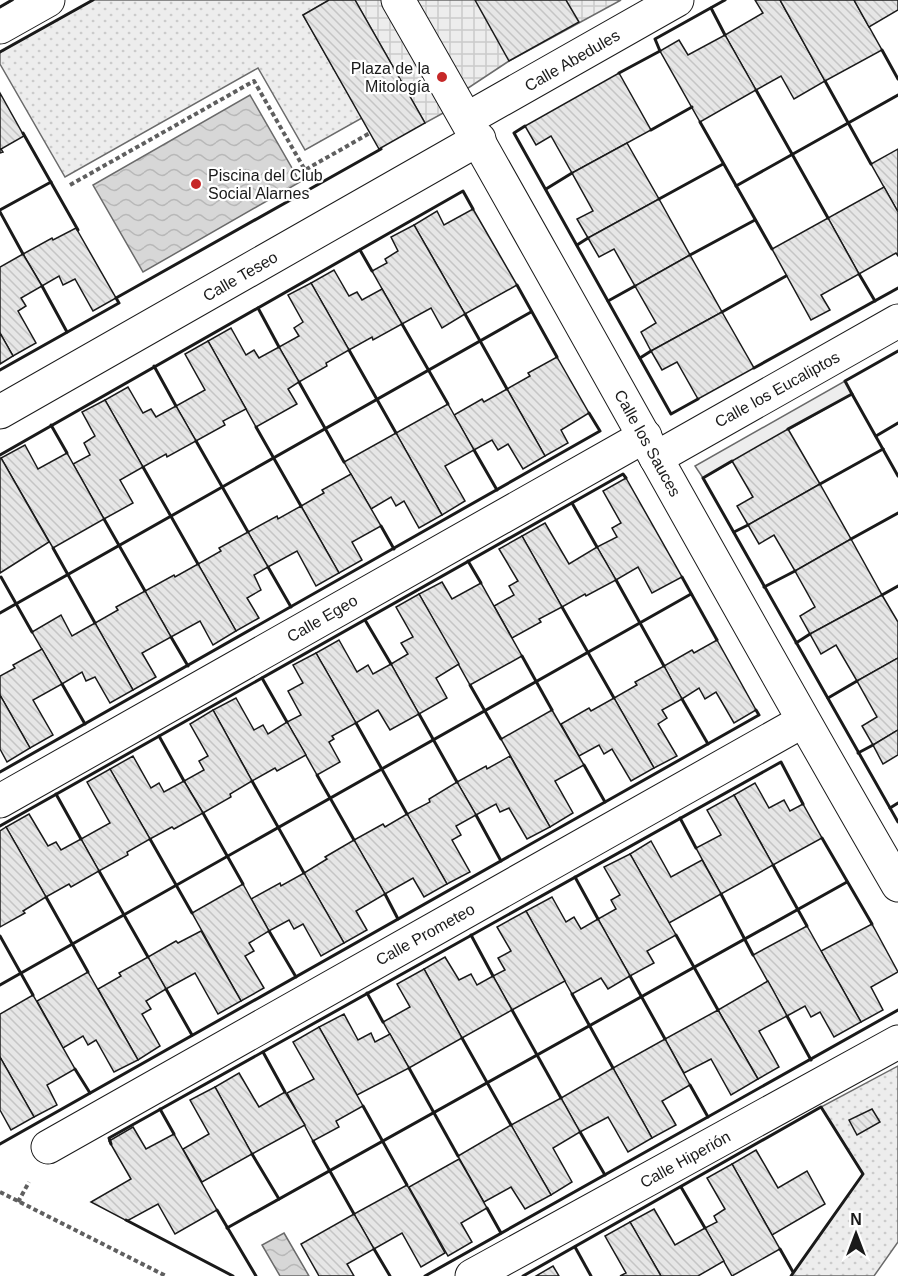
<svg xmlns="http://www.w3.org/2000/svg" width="898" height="1276" font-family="Arial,sans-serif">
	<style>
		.built { fill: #ededed; stroke: #6a6a6a; stroke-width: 1.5 }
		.park { fill: url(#park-dots); stroke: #6a6a6a; stroke-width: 1.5 }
		.plaza { fill: url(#plaza-grid); stroke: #6a6a6a; stroke-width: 1.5 }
		.water { fill: url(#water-waves); stroke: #6a6a6a; stroke-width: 1.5 }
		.building { fill: url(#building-back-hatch); stroke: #1a1a1a; stroke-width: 1.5 }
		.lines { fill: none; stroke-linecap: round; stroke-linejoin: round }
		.minor-casing { stroke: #1a1a1a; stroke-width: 35 }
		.path { stroke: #5f5f5f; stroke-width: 4; stroke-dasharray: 4.5 3; stroke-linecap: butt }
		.minor { stroke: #fff; stroke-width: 33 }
		.wall { stroke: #1a1a1a; stroke-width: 3 }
		.poi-dot { fill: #c62828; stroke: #fff; stroke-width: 2 }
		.labels { text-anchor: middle; stroke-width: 4.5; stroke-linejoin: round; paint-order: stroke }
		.street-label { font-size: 16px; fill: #1a1a1a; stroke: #fff }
		.poi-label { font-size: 16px; fill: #1a1a1a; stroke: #fff; text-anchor: end }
	</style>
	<defs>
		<pattern id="park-dots" width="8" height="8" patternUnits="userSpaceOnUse" patternTransform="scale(1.5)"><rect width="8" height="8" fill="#ededed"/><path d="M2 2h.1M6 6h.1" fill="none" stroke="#cbcbcb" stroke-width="1.8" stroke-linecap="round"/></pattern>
		<pattern id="plaza-grid" width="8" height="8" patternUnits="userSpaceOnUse" patternTransform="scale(1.5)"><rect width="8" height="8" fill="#ededed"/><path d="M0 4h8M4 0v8" fill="none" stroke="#cbcbcb"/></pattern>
		<pattern id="water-waves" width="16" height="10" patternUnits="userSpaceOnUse" patternTransform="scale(1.5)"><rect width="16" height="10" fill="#d7d7d7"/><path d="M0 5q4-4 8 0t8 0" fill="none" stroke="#b8b8b8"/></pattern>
		<pattern id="building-back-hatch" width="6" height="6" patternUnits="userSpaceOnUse" patternTransform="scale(1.5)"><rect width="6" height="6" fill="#e6e6e6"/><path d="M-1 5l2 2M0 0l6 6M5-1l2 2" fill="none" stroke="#c5c5c5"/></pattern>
	</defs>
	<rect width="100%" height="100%" fill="#fff"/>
	<!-- built -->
	<polygon class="built" points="845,381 852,394 703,478 695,466"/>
	<!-- park -->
	<g class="park">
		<polygon points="93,0 329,0 303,15 362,118 305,150 258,68 65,177 0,64 0,52"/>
		<polygon points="898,1066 898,1242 874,1276 791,1276 863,1174 821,1107"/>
	</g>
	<!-- plaza -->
	<polygon class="plaza" points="355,0 621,0 509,61 462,92 458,105 425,123"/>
	<!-- water -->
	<g class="water">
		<polygon points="250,95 300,182 143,272 93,185"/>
		<polygon points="284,1233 309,1276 280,1276 262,1245"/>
	</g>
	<!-- building -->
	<g class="building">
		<polygon points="329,0 355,0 425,123 379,149 303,15"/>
		<polygon points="475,0 566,0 579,22 509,61"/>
		<polygon points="755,0 780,0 825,81 794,99 781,76 756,90 725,35 763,13"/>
		<polygon points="780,0 854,0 882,50 825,81"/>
		<polygon points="854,0 898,0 898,10 869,27"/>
		<polygon points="725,35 756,90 700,122 660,51 679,40 688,55"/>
		<polygon points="619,73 651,130 572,173 551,136 536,145 525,126"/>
		<polygon points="0,93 24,136 1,149 3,152 0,153"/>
		<polygon points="627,143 659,199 588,238 577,219 593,211 572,173"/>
		<polygon points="898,149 898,212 871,164"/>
		<polygon points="884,187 898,212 898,256 896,253 859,274 828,218"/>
		<polygon points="659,199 690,255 635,286 614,249 599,257 588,238"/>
		<polygon points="473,209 517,285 465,314 414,225 437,211 444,225"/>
		<polygon points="828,218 859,274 821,295 830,310 811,320 772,249"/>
		<polygon points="414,225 465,314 442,328 431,308 402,324 372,271 387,263 385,259 398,251 391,237"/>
		<polygon points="76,228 116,298 93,311 75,279 63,285 59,276 42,286 23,254 52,238 53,240"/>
		<polygon points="23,254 42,286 21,298 26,306 18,311 36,343 13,356 0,333 0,267"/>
		<polygon points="690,255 722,312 651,351 641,332 656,323 635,286"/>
		<polygon points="334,270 349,296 357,292 362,300 382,289 402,324 373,340 372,337 349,350 311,283"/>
		<polygon points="311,283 349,350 326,363 327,366 299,382 279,347 299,336 294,328 303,322 288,295"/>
		<polygon points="722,312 754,368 698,399 677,362 662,370 651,351"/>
		<polygon points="231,328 246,355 254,350 259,358 279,347 299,382 288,389 297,404 256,427 208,341"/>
		<polygon points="0,333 13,356 0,364"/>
		<polygon points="208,341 246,409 223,421 225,425 196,441 176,406 205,390 185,354"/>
		<polygon points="557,357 589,413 561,430 568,443 545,456 507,389 530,376 528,373"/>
		<polygon points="128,387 143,413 151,409 156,417 176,406 196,441 167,457 166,454 143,467 105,400"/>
		<polygon points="507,389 545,456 523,469 508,444 498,450 492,440 474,450 454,415 482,399 484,402"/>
		<polygon points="105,400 143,467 120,480 133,503 104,519 73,464 90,455 84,443 95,436 82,412"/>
		<polygon points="448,404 474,450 445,466 465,501 442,515 396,433"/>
		<polygon points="788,429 820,484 748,525 737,506 753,497 732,461"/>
		<polygon points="396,433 442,515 419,528 404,501 396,506 391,497 371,509 344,462"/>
		<polygon points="25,445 38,469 67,453 104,519 53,548 1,458"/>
		<polygon points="1,458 49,542 0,573 0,459"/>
		<polygon points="351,474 381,526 352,542 362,560 339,573 301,506 324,493 322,490"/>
		<polygon points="626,478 682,577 652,593 638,567 616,580 597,547 617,537 612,528 621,523 603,491"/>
		<polygon points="820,484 851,539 795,571 774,535 759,544 748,525"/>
		<polygon points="301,506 339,573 316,586 297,551 268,567 248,532 277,516 278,519"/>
		<polygon points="545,523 569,564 597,547 616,580 586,596 585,594 562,607 522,536"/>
		<polygon points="248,532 268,567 254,575 261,590 247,598 259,618 236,631 198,564 221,551 219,548"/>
		<polygon points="522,536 562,607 539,619 541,622 512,638 494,606 514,595 509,586 518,581 499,549"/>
		<polygon points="851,539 882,595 810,634 800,616 815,607 795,571"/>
		<polygon points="198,564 236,631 213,645 200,621 171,637 145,591 174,575 175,577"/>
		<polygon points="442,582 452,599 481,583 522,656 470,685 419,594"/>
		<polygon points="145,591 171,637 142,653 156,677 133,690 95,623 118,610 116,607"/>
		<polygon points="419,594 459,664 436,678 447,698 419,714 391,664 408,654 401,643 413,637 396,607"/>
		<polygon points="882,595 898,622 898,658 857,681 836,645 821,654 810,634"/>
		<polygon points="61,615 72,636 95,623 133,690 110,703 95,677 86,681 82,672 62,684 32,632"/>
		<polygon points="339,640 357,672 368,665 373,674 391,664 419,714 390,730 378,710 356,723 316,653"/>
		<polygon points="717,640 756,710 734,723 716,692 705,699 699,688 682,699 664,666 692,650 694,653"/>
		<polygon points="42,649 62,684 33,700 53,735 30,748 0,695 0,676 15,668 13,665"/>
		<polygon points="316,653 356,723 332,736 334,739 329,742 340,762 317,775 287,722 301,715 288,691 303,683 293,665"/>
		<polygon points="898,658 898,730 873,745 862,726 877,717 857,681"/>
		<polygon points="664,666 682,699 662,710 667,718 658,724 677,756 654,768 614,698 637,685 635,682"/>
		<polygon points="0,695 30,748 7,762 0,749"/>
		<polygon points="236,698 254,730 263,725 268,734 287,722 306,755 277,771 275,768 252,781 213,710"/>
		<polygon points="614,698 654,768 631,781 612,749 604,754 599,745 579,756 561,724 589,708 591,711"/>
		<polygon points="213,710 252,781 230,794 231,797 203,813 184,781 204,770 199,761 208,756 190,724"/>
		<polygon points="552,710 584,765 555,781 573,813 550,827 501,739"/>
		<polygon points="898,730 898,755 883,764 873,745"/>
		<polygon points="133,756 151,788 159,783 164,792 184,781 203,813 174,829 172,827 150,839 110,769"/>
		<polygon points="510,756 550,827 527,839 509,808 500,812 496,804 476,815 457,782 486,766 487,769"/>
		<polygon points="110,769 150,839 127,852 128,855 99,871 81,839 110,823 87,782"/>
		<polygon points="457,782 476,815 456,826 461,835 452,840 470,872 447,884 407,814 430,802 429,799"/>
		<polygon points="755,783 769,808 784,800 790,811 803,804 822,838 773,865 734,795"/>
		<polygon points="734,795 773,865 721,894 696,848 721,835 707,810"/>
		<polygon points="29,814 48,846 56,842 61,850 81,839 99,871 71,887 69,884 46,897 6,827"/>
		<polygon points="407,814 447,884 424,897 413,878 385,894 354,840 383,824 385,827"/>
		<polygon points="6,827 46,897 23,911 25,913 0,927 0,831"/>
		<polygon points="354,840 385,894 356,911 367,930 344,943 304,873 327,859 325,857"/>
		<polygon points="651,841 671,877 702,860 721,894 669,923 630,854"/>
		<polygon points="630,854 676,935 647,951 654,963 630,976 598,919 616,909 611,900 620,895 604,867"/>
		<polygon points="304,873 344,943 321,956 303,924 294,929 289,920 269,931 251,899 280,883 281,886"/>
		<polygon points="243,884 269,931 249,943 254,951 245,956 264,988 241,1001 192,913"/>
		<polygon points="552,897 566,922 574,917 581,929 598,919 630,976 608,989 601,978 572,994 526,911"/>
		<polygon points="526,911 565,981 512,1010 493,976 505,970 498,958 511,951 497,927"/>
		<polygon points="872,924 898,972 871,987 883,1010 861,1022 821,951"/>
		<polygon points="807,926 861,1022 834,1037 820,1012 811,1017 805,1006 787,1016 753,955"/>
		<polygon points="201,931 241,1001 218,1014 195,973 166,989 148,957 176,941 178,943"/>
		<polygon points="148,957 166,989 146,1001 151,1009 142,1014 160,1046 138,1060 98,989 121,976 119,973"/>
		<polygon points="445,957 459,980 471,974 477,985 493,976 512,1010 462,1038 424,969"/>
		<polygon points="424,969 462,1038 409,1068 383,1022 410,1007 397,984"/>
		<polygon points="88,972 138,1060 114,1072 96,1040 88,1045 83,1036 63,1048 37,1001"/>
		<polygon points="768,981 787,1016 759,1031 779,1067 758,1079 718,1010"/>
		<polygon points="33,995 75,1069 47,1085 57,1105 34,1117 0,1057 0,1014"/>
		<polygon points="718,1010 758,1079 731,1095 711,1059 684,1073 665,1039"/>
		<polygon points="344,1014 358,1040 371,1033 375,1042 390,1034 409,1068 357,1095 319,1027"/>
		<polygon points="319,1027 363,1106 336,1121 339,1127 313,1141 287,1093 314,1079 293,1042"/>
		<polygon points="665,1039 690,1085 662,1101 676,1125 652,1138 613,1068"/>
		<polygon points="0,1057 34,1117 11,1130 0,1110"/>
		<polygon points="613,1068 652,1138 628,1152 608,1117 580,1132 561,1098"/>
		<polygon points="239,1073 259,1107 285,1092 305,1125 252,1154 215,1087"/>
		<polygon points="215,1087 252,1154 202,1182 183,1149 209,1134 190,1100"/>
		<polygon points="561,1098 580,1132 553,1148 572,1182 551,1195 511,1125"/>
		<polygon points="872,1109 880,1122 857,1135 849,1120"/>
		<polygon points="511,1125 551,1195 525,1209 511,1187 484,1202 458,1156"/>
		<polygon points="133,1127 146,1149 174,1134 217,1210 175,1234 158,1204 127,1221 91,1202 131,1179 109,1141"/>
		<polygon points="756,1150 778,1188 807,1171 825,1204 772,1235 732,1164"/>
		<polygon points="459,1159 487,1208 461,1223 472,1242 448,1256 409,1187"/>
		<polygon points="732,1164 780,1249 732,1276 705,1228 717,1222 714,1216 725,1209 707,1178"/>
		<polygon points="407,1185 445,1253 421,1267 402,1233 374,1249 354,1214"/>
		<polygon points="654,1209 675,1245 705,1228 724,1261 698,1276 661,1276 630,1222"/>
		<polygon points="354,1214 374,1249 347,1264 354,1276 319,1276 301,1244"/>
		<polygon points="630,1222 661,1276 620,1276 626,1273 605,1236"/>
		<polygon points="553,1266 559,1276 536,1276"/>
	</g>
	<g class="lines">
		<defs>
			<g id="minor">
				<path d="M398 0C567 294 728 592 898 885"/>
				<polyline points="0,27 48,0"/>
				<polyline points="467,119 677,0"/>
				<polyline points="0,412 479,139"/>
				<polyline points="656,458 898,321"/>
				<polyline points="0,801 645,436"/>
				<polyline points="48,1147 803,721"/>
				<polyline points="472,1276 898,1042"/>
			</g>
		</defs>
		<!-- minor casing -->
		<use href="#minor" class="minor-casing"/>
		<!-- path -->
		<g class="path">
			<polyline points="70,185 254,81 305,170 370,133"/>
			<polyline points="0,1192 166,1276"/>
			<polyline points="18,1202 29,1182"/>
		</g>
		<!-- minor -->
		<use href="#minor" class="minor"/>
		<!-- wall -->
		<g class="wall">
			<polyline points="0,7 12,0"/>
			<polyline points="711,8 725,35"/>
			<polyline points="882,50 898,79"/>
			<polyline points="0,52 93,0"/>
			<polyline points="619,73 660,51 655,39 725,0"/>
			<polyline points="825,81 871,164"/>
			<polyline points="756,90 828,218"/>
			<polyline points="700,122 772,249"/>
			<polyline points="525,126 514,133 671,414 698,399"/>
			<polyline points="651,130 692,107"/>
			<polyline points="23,133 78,230"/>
			<polyline points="736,186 898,95"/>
			<polyline points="546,189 572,173"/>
			<polyline points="659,199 723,164"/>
			<polyline points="0,210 51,182"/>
			<polyline points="0,212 23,254"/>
			<polyline points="577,245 588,238"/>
			<polyline points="360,250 372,271"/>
			<polyline points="690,255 755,220"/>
			<polyline points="859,274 875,301"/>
			<polyline points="517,285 557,357"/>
			<polyline points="42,286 67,332"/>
			<polyline points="608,301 635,286"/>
			<polyline points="258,308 279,347"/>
			<polyline points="722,312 786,276"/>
			<polyline points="465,314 507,389"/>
			<polyline points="402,324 448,404"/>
			<polyline points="349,350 396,433"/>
			<polyline points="640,358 651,351"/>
			<polyline points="154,366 176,406"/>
			<polyline points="754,368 898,288"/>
			<polyline points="0,370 119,303 116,298 381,149"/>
			<polyline points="299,382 344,462"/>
			<polyline points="852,394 898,476"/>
			<polyline points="51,425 67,453"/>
			<polyline points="256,427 301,506"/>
			<polyline points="788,429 852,394 845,381 898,351"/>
			<polyline points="876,436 898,423"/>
			<polyline points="196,441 248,532"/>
			<polyline points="474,450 497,490"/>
			<polyline points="0,455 463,191 473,209"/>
			<polyline points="732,461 703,478 898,822"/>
			<polyline points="143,467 198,564"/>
			<polyline points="820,484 883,449"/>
			<polyline points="572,503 597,547"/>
			<polyline points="104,519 145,591"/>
			<polyline points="381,526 394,549"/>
			<polyline points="734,532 748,525"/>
			<polyline points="851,539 898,513"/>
			<polyline points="53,548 95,623"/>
			<polyline points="468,561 481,583"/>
			<polyline points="268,567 291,607"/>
			<polyline points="1,577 32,632"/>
			<polyline points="682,577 717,640"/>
			<polyline points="616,580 664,666"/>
			<polyline points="764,587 795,571"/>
			<polyline points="882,595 898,586"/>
			<polyline points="562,607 614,698"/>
			<polyline points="0,613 531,312"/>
			<polyline points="365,620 391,664"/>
			<polyline points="171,637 188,666"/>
			<polyline points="796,643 810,634"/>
			<polyline points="522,656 552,710"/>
			<polyline points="262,678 287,722"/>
			<polyline points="62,684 85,724"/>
			<polyline points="470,685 501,739"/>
			<polyline points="828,698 857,681"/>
			<polyline points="682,699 708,744"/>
			<polyline points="419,714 457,782"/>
			<polyline points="356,723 407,814"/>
			<polyline points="159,736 184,781"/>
			<polyline points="858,753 873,745"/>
			<polyline points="584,765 605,802"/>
			<polyline points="0,772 600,431 589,413"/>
			<polyline points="317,775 354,840"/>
			<polyline points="252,781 304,873"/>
			<polyline points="56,794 81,839"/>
			<polyline points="890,808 898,803"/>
			<polyline points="203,813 243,884"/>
			<polyline points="476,815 501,861"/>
			<polyline points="680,818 696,848"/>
			<polyline points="0,826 623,474 626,478"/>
			<polyline points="822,838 872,924"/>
			<polyline points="150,839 192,913"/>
			<polyline points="773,865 807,926"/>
			<polyline points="99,871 148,957"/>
			<polyline points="575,877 598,919"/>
			<polyline points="385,894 398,919"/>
			<polyline points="721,894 753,955"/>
			<polyline points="46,897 88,972"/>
			<polyline points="269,931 296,977"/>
			<polyline points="471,935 493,976"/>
			<polyline points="676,935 718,1010"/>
			<polyline points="0,936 33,995"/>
			<polyline points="630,976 665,1039"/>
			<polyline points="0,985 691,594"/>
			<polyline points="166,989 192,1035"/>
			<polyline points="367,993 383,1022"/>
			<polyline points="572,994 613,1068"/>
			<polyline points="512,1010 561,1098"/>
			<polyline points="787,1016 811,1060"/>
			<polyline points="462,1038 511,1125"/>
			<polyline points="263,1052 285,1092"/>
			<polyline points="409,1068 458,1156"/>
			<polyline points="75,1069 90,1093"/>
			<polyline points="690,1085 708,1117"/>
			<polyline points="363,1106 407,1185"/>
			<polyline points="160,1109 174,1134"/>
			<polyline points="580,1132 605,1175"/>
			<polyline points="313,1141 354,1214"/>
			<polyline points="0,1144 759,715 756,710"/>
			<polyline points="111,1144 109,1138 781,762 803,804"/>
			<polyline points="252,1154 279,1199"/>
			<polyline points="681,1187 705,1228"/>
			<polyline points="487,1208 501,1233"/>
			<polyline points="217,1210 256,1276"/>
			<polyline points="126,1220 233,1276"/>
			<polyline points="227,1228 847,882"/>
			<polyline points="575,1247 591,1276"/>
			<polyline points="374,1249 390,1276"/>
			<polyline points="780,1249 793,1272"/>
			<polyline points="425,1276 898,1010"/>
			<polyline points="523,1276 821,1107 863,1174 791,1276"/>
		</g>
	</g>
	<!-- markers -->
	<g class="poi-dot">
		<circle cx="442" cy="77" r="6"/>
		<circle cx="196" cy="184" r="6"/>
	</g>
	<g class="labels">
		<!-- street labels -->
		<g class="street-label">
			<text transform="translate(572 60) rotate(-30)" y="6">Calle Abedules</text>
			<text transform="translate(240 276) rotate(-30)" y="6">Calle Teseo</text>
			<text transform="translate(777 389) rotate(-29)" y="6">Calle los Eucaliptos</text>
			<text transform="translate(648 443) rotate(61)" y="6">Calle los Sauces</text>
			<text transform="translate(322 618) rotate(-30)" y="6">Calle Egeo</text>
			<text transform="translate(425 934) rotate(-29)" y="6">Calle Prometeo</text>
			<text transform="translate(685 1159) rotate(-29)" y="6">Calle Hiperión</text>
		</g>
		<!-- poi labels -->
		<g class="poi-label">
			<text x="430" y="74">Plaza de la<tspan x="430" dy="18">Mitología</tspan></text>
			<text x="208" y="181" text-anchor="start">Piscina del Club<tspan x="208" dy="18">Social Alarnes</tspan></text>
		</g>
	</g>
	<!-- north arrow -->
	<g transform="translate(856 1234)" stroke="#ffffff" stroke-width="4.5" paint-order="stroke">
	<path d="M0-4.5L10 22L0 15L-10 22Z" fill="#1a1a1a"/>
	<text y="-9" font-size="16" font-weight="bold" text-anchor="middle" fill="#1a1a1a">N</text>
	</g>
</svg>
